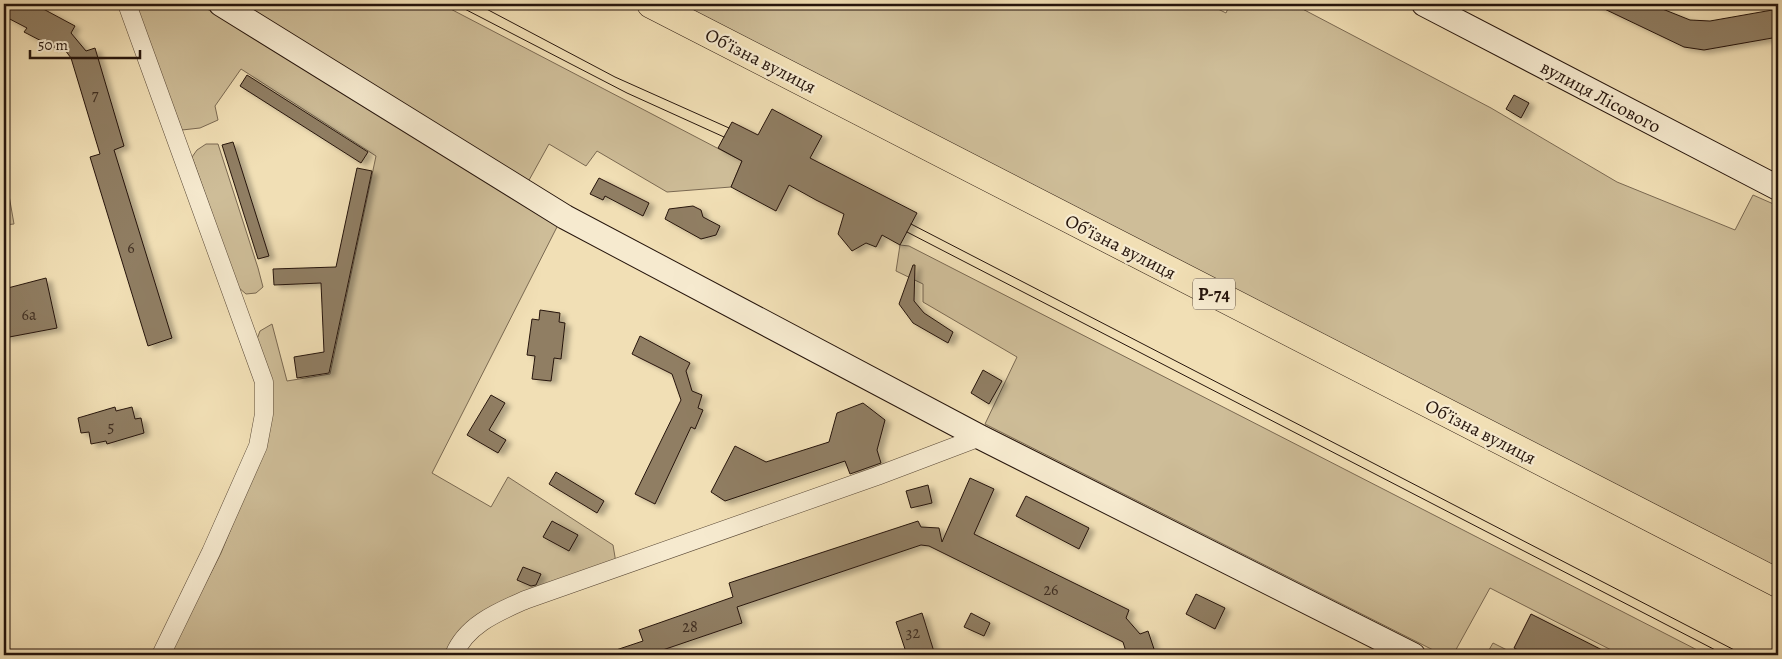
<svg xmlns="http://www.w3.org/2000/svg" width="1782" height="659" font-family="Alegreya,serif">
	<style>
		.green { fill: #cebd98; stroke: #7a6952 }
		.building { fill: #907e64; stroke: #26150c; filter: url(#shadow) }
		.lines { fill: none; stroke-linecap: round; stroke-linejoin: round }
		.street-casing { stroke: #594836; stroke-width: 19 }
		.secondary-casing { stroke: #26150c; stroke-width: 26 }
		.primary-casing { stroke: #26150c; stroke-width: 29 }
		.street { stroke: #f6eacf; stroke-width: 18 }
		.secondary { stroke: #f6eacf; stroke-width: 24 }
		.primary { stroke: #f1dfb5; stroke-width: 28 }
		.tram { stroke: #26150c; stroke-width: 1 }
		.labels { text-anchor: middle; stroke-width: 4.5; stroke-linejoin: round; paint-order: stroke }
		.number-label { font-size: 16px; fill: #402f22 }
		.shield { fill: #f6eacf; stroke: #645546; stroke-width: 1 }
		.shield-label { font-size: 18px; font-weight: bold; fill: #26150c }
		.street-label { font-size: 19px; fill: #26150c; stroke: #f6eacf }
	</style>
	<defs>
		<filter id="shadow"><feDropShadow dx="5.5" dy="3" stdDeviation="2.5" flood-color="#0004"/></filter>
	</defs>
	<rect width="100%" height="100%" fill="#f1dfb5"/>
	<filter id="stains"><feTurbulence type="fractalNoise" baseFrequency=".004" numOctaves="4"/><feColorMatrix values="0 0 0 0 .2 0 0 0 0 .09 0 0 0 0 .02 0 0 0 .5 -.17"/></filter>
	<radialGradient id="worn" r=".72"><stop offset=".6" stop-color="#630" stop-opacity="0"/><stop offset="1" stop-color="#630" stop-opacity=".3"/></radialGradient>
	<!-- green -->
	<g class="green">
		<path d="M137 4H199L558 225 432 473 491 507 508 477 613 545 616 563C567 579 463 599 446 655H169L221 553 264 448 257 339 260 331 272 324 287 381 330 374 376 156 241 69 215 106 218 120 200 128 182 130 137 11Z"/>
		<polygon points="241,4 441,4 742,161 731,187 667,192 597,151 586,166 549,144 528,182"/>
		<polygon points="651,4 1208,4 1226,13 1230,4 1293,4 1491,108 1617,182 1735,230 1753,195 1778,206 1778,583"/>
		<polygon points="206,144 218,144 258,268 263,287 256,293 246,294 238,287 192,157 197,150"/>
		<polygon points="7,184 14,224 4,225 4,185"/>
		<polygon points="900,245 909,246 1707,655 1621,655 1490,588 1453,655 1443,655 985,424 1017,357 923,302 923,284 896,271"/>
		<polygon points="1493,643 1517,655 1486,655"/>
	</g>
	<!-- building -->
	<g class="building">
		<polygon points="4,4 34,4 75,26 71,33 86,51 95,48 124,146 114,150 172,338 148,346 90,157 100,154 71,58 59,42 55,48 24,32 27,28 4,16"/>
		<polygon points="1594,4 1650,4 1690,20 1710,21 1778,9 1778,37 1704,50 1684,47"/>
		<polygon points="247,75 368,152 361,163 240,86"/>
		<polygon points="1514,95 1529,103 1521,118 1506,109"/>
		<polygon points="772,109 822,136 810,158 917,213 900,245 882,235 876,247 866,243 852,251 838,234 844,214 816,200 789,185 776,211 731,187 742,161 718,148 732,122 758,135"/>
		<polygon points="233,142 269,256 258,259 222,145"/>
		<polygon points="357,168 372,171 329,373 297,378 294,357 324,352 321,283 274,285 273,269 336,267"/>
		<polygon points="599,178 649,203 643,216 605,196 603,200 590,194"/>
		<polygon points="693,206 701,210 703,217 720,226 716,235 701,239 665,219 669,209"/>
		<polygon points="913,265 915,265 914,301 924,313 953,332 948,343 913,323 899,304"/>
		<polygon points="46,278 57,328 4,338 4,289"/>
		<polygon points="540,310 560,313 559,322 565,323 561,359 554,358 551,381 532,379 535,356 527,355 532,319 539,320"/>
		<polygon points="640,336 690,363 686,371 692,391 702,395 698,408 703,410 695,429 691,427 655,504 635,494 681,400 672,374 632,354"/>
		<polygon points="983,370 1002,381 989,404 971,393"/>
		<polygon points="491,395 505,403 489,430 506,440 498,453 467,435"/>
		<polygon points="863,403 885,420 877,450 881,463 850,474 845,461 725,501 711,492 735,446 766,462 829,442 837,413"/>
		<polygon points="115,407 116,411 132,407 135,419 141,418 144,433 107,444 106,441 91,444 89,432 81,433 78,418"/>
		<polygon points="556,472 604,501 597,513 549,484"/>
		<polygon points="970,478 994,489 974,534 1129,610 1126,618 1140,634 1148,631 1156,655 1127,655 1123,642 929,546 921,545 737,607 742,623 648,655 608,655 607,653 643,641 639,630 733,597 729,583 918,521 921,527 939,528 942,542"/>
		<polygon points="928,485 932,503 911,508 906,491"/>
		<polygon points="1026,496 1089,528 1079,549 1016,516"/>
		<polygon points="552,521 578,535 569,551 543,537"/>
		<polygon points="523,567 541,574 536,585 531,586 517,580"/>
		<polygon points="1196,594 1225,608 1215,629 1186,614"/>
		<polygon points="922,613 935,655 907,655 896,622"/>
		<polygon points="971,613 990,623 984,636 964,627"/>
		<polygon points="1531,614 1612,655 1528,655 1514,648"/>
	</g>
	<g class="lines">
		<defs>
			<g id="street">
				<polyline points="127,4 264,382 264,414 258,446 211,552 161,655"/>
				<path d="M454 655C466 625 498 612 525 600L877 476 980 437"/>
			</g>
			<g id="secondary">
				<polyline points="221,4 565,217 980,437 1413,655"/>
				<polyline points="1424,4 1778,188"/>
			</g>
			<polyline id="primary" points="651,4 1778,583"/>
		</defs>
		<!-- street casing -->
		<use href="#street" class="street-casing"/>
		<!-- secondary casing -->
		<use href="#secondary" class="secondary-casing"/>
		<!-- primary casing -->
		<use href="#primary" class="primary-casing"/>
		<!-- street -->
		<use href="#street" class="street"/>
		<!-- secondary -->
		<use href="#secondary" class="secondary"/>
		<!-- primary -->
		<use href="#primary" class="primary"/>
		<!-- tram -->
		<g class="tram">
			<polyline points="455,4 627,93 724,137"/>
			<polyline points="477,4 615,77 729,128"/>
			<polyline points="911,224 1744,655"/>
			<polyline points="907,232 1725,655"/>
		</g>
	</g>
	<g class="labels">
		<!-- number labels -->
		<g class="number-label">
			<text x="95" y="100">7</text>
			<text x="131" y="253">6</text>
			<text x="29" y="320">6а</text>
			<text x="111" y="432">5</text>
			<text x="1051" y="595">26</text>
			<text x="690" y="632">28</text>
			<text x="913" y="638">32</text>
		</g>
		<!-- shield labels -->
		<rect class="shield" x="1193" y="278.5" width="42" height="31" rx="4"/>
		<g class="shield-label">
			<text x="1214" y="300">Р-74</text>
		</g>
		<!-- street labels -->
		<g class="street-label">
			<text transform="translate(761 60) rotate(27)" y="7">Обʼїзна вулиця</text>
			<text transform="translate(1601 96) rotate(28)" y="7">вулиця Лісового</text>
			<text transform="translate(1121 246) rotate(27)" y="7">Обʼїзна вулиця</text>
			<text transform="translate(1481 431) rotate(27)" y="7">Обʼїзна вулиця</text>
		</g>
	</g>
	<!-- margin -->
	<rect width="1782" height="659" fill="none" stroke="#f1dfb5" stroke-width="20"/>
	<rect x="5" y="5" width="1772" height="649" fill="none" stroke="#26150c" stroke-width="2.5"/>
	<rect x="10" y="10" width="1762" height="639" fill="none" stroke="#26150c"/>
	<!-- scale -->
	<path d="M30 50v8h110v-8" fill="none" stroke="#26150c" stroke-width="2.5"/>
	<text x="38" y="50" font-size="15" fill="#26150c" stroke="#f6eacf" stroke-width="4" paint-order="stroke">50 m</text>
	<rect width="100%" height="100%" filter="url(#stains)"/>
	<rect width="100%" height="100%" fill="url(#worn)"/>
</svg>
